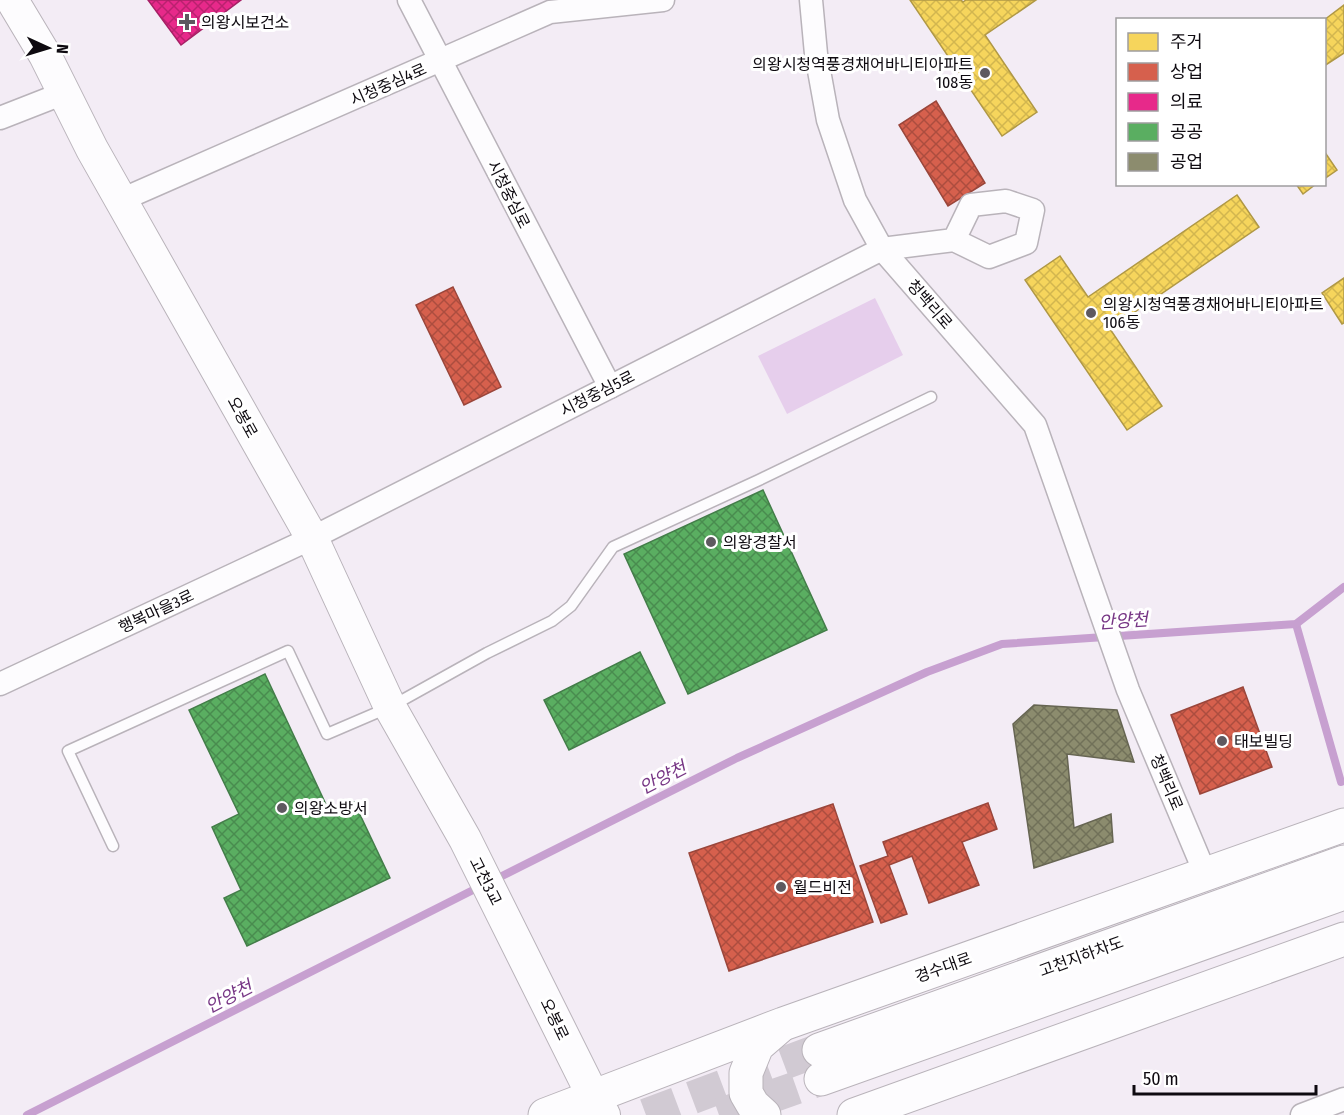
<svg xmlns="http://www.w3.org/2000/svg" width="1344" height="1115" font-family="'Fira Sans Condensed','Noto Sans KR',sans-serif">
	<style>
		.grass { fill: #e6ceec }
		.homes { fill: url(#homes-cross-hatch); stroke: #b09845; stroke-width: 1.5 }
		.shops { fill: url(#shops-cross-hatch); stroke: #9a463b; stroke-width: 1.5 }
		.health { fill: url(#health-cross-hatch); stroke: #a62065; stroke-width: 1.5 }
		.public { fill: url(#public-cross-hatch); stroke: #437d49; stroke-width: 1.5 }
		.industry { fill: url(#industry-cross-hatch); stroke: #666552; stroke-width: 1.5 }
		.lines { fill: none; stroke-linecap: round; stroke-linejoin: round }
		.stream { stroke: #c7a0d0; stroke-width: 8 }
		.primary-tunnel { stroke: #d1cad3; stroke-width: 33; stroke-dasharray: 33 16; stroke-linecap: butt }
		.lane-casing { stroke: #b9b3ba; stroke-width: 13 }
		.street-casing { stroke: #b9b3ba; stroke-width: 25 }
		.secondary-casing { stroke: #b9b3ba; stroke-width: 34 }
		.primary-casing { stroke: #b9b3ba; stroke-width: 35 }
		.lane { stroke: #fdfcfe; stroke-width: 10 }
		.street { stroke: #fdfcfe; stroke-width: 22 }
		.secondary { stroke: #fdfcfe; stroke-width: 32 }
		.primary { stroke: #fdfcfe; stroke-width: 33 }
		.poi-dot { fill: #5e5960; stroke: #fff; stroke-width: 2 }
		.labels { text-anchor: middle; stroke-width: 6; stroke-linejoin: round; paint-order: stroke }
		.poi-label { font-size: 16px; fill: #0e0a10; stroke: #fff; text-anchor: start }
		.street-label { font-size: 16px; fill: #0e0a10; stroke: #fff }
		.water-label { font-size: 18px; font-style: italic; fill: #773685; stroke: #fff }
	</style>
	<defs>
		<pattern id="homes-cross-hatch" width="8" height="8" patternUnits="userSpaceOnUse" patternTransform="scale(1.5)"><rect width="8" height="8" fill="#f6d55c"/><path d="M0 0l8 8M0 8l8-8" fill="none" stroke="#d2b64f"/></pattern>
		<pattern id="shops-cross-hatch" width="8" height="8" patternUnits="userSpaceOnUse" patternTransform="scale(1.5)"><rect width="8" height="8" fill="#d6604d"/><path d="M0 0l8 8M0 8l8-8" fill="none" stroke="#ac4d3f"/></pattern>
		<pattern id="health-cross-hatch" width="8" height="8" patternUnits="userSpaceOnUse" patternTransform="scale(1.5)"><rect width="8" height="8" fill="#e7298a"/><path d="M0 0l8 8M0 8l8-8" fill="none" stroke="#ba216f"/></pattern>
		<pattern id="public-cross-hatch" width="8" height="8" patternUnits="userSpaceOnUse" patternTransform="scale(1.5)"><rect width="8" height="8" fill="#5aae61"/><path d="M0 0l8 8M0 8l8-8" fill="none" stroke="#498c4f"/></pattern>
		<pattern id="industry-cross-hatch" width="8" height="8" patternUnits="userSpaceOnUse" patternTransform="scale(1.5)"><rect width="8" height="8" fill="#8c8c6e"/><path d="M0 0l8 8M0 8l8-8" fill="none" stroke="#717159"/></pattern>
	</defs>
	<rect width="100%" height="100%" fill="#f3ecf5"/>
	<!-- grass -->
	<polygon class="grass" points="875,298 903,355 787,414 758,356"/>
	<!-- homes -->
	<g class="homes">
		<polygon points="910,0 961,0 963,2 966,0 1036,0 985,35 1037,112 1002,136"/>
		<polygon points="1344,5 1344,53 1324,66 1324,20"/>
		<polygon points="1324,151 1337,170 1324,179"/>
		<polygon points="1296,184 1316,184 1303,194"/>
		<polygon points="1237,195 1259,227 1110,329 1162,406 1127,430 1025,280 1060,256 1088,297"/>
		<polygon points="1344,278 1344,323 1342,324 1322,293"/>
	</g>
	<!-- shops -->
	<g class="shops">
		<polygon points="936,101 985,183 948,206 899,125"/>
		<polygon points="453,287 501,387 464,405 416,305"/>
		<polygon points="1243,687 1272,767 1200,794 1171,715"/>
		<polygon points="988,803 997,829 962,842 979,885 929,903 912,856 889,865 907,914 881,923 860,866 888,856 883,842"/>
		<polygon points="833,804 873,922 729,971 689,853"/>
	</g>
	<!-- health -->
	<polygon class="health" points="148,0 241,0 181,45"/>
	<!-- public -->
	<g class="public">
		<polygon points="763,490 827,630 688,694 624,554"/>
		<polygon points="640,652 665,703 569,750 544,700"/>
		<polygon points="265,674 330,813 354,802 390,878 247,946 224,898 241,890 212,827 239,814 189,710"/>
	</g>
	<!-- industry -->
	<polygon class="industry" points="1034,705 1117,710 1134,762 1067,754 1074,828 1111,814 1113,842 1034,868 1013,724"/>
	<g class="lines">
		<!-- stream -->
		<g class="stream">
			<polyline points="1296,624 1341,782"/>
			<polyline points="492,881 737,758 927,672 1002,644 1296,624 1344,587"/>
			<polyline points="27,1115 481,886"/>
		</g>
		<!-- primary-tunnel -->
		<g class="primary-tunnel">
			<polyline points="646,1115 819,1050"/>
			<polyline points="719,1115 821,1079"/>
		</g>
		<defs>
			<polyline id="lane" points="113,846 68,751 288,651 327,734 390,707 487,653 552,621 571,606 613,547 759,480 931,397"/>
			<g id="street">
				<polyline points="409,0 610,387"/>
				<polyline points="811,0 816,54 828,120 855,200 882,249 1035,425 1128,690 1205,873"/>
				<polyline points="0,118 64,93"/>
				<polyline points="121,200 550,12 663,0"/>
				<polyline points="0,684 312,538 882,249 954,240 989,257 1026,243 1033,210 1006,201 971,205 954,240"/>
				<polyline points="1302,1115 1344,1099"/>
			</g>
			<polyline id="secondary" points="12,0 45,55 92,149 312,538 390,707 465,839 593,1096 604,1115"/>
			<g id="primary">
				<polyline points="819,1050 1344,862"/>
				<polyline points="821,1079 1344,893"/>
				<polyline points="545,1115 783,1024 1344,825"/>
				<polyline points="764,1115 753,1105 746,1093 746,1073 757,1046 779,1027"/>
				<polyline points="854,1115 1344,939"/>
			</g>
		</defs>
		<!-- lane casing -->
		<use href="#lane" class="lane-casing"/>
		<!-- street casing -->
		<use href="#street" class="street-casing"/>
		<!-- secondary casing -->
		<use href="#secondary" class="secondary-casing"/>
		<!-- primary casing -->
		<use href="#primary" class="primary-casing"/>
		<!-- lane -->
		<use href="#lane" class="lane"/>
		<!-- street -->
		<use href="#street" class="street"/>
		<!-- secondary -->
		<use href="#secondary" class="secondary"/>
		<!-- primary -->
		<use href="#primary" class="primary"/>
	</g>
	<!-- markers -->
	<g class="poi-dot">
		<path d="M184 13h6v6h6v6h-6v6h-6v-6h-6v-6h6z"/>
		<circle cx="985" cy="73" r="6"/>
		<circle cx="1091" cy="313" r="6"/>
		<circle cx="711" cy="542" r="6"/>
		<circle cx="1222" cy="741" r="6"/>
		<circle cx="282" cy="808" r="6"/>
		<circle cx="781" cy="887" r="6"/>
	</g>
	<g class="labels">
		<!-- poi labels -->
		<g class="poi-label">
			<text x="201" y="28">의왕시보건소</text>
			<text x="973" y="70" text-anchor="end">의왕시청역풍경채어바니티아파트<tspan x="973" dy="18">108동</tspan></text>
			<text x="1103" y="310">의왕시청역풍경채어바니티아파트<tspan x="1103" dy="18">106동</tspan></text>
			<text x="723" y="548">의왕경찰서</text>
			<text x="1234" y="747">태보빌딩</text>
			<text x="294" y="814">의왕소방서</text>
			<text x="793" y="893">월드비전</text>
		</g>
		<!-- street labels -->
		<g class="street-label">
			<text transform="translate(388 84) rotate(-24)" y="6">시청중심4로</text>
			<text transform="translate(509 194) rotate(63)" y="6">시청중심로</text>
			<text transform="translate(930 304) rotate(49)" y="6">청백리로</text>
			<text transform="translate(597 393) rotate(-27)" y="6">시청중심5로</text>
			<text transform="translate(243 417) rotate(61)" y="6">오봉로</text>
			<text transform="translate(156 611) rotate(-25)" y="6">행복마을3로</text>
			<text transform="translate(1167 782) rotate(67)" y="6">청백리로</text>
			<text transform="translate(486 881) rotate(63)" y="6">고천3교</text>
			<text transform="translate(1081 956) rotate(-20)" y="6">고천지하차도</text>
			<text transform="translate(943 967) rotate(-20)" y="6">경수대로</text>
			<text transform="translate(555 1019) rotate(64)" y="6">오봉로</text>
		</g>
		<!-- water labels -->
		<g class="water-label">
			<text transform="translate(1123 621) rotate(-4)" y="6">안양천</text>
			<text transform="translate(663 778) rotate(-27)" y="6">안양천</text>
			<text transform="translate(229 997) rotate(-27)" y="6">안양천</text>
		</g>
	</g>
	<!-- legend -->
	<rect x="1116" y="18" width="210" height="168" fill="#ffffff" stroke="#9f9d9f" stroke-width="1.5"/>
	<rect x="1128" y="33" width="30" height="18" fill="#f6d55c" stroke="#9f9d9f" stroke-width="1.5"/>
	<text x="1170" y="48" font-size="18" fill="#0e0a10">주거</text>
	<rect x="1128" y="63" width="30" height="18" fill="#d6604d" stroke="#9f9d9f" stroke-width="1.5"/>
	<text x="1170" y="78" font-size="18" fill="#0e0a10">상업</text>
	<rect x="1128" y="93" width="30" height="18" fill="#e7298a" stroke="#9f9d9f" stroke-width="1.5"/>
	<text x="1170" y="108" font-size="18" fill="#0e0a10">의료</text>
	<rect x="1128" y="123" width="30" height="18" fill="#5aae61" stroke="#9f9d9f" stroke-width="1.5"/>
	<text x="1170" y="138" font-size="18" fill="#0e0a10">공공</text>
	<rect x="1128" y="153" width="30" height="18" fill="#8c8c6e" stroke="#9f9d9f" stroke-width="1.5"/>
	<text x="1170" y="168" font-size="18" fill="#0e0a10">공업</text>
	<!-- north arrow -->
	<g transform="translate(48 48) rotate(94)" stroke="#ffffff" stroke-width="4.5" paint-order="stroke">
	<path d="M0-4.5L10 22L0 15L-10 22Z" fill="#0e0a10"/>
	<text y="-9" font-size="16" font-weight="bold" text-anchor="middle" fill="#0e0a10">N</text>
	</g>
	<!-- scale -->
	<path d="M1134 1085v9h182v-9" fill="none" stroke="#0e0a10" stroke-width="3"/>
	<text x="1143" y="1085" font-size="18" fill="#0e0a10" stroke="#ffffff" stroke-width="4.5" paint-order="stroke">50 m</text>
</svg>
